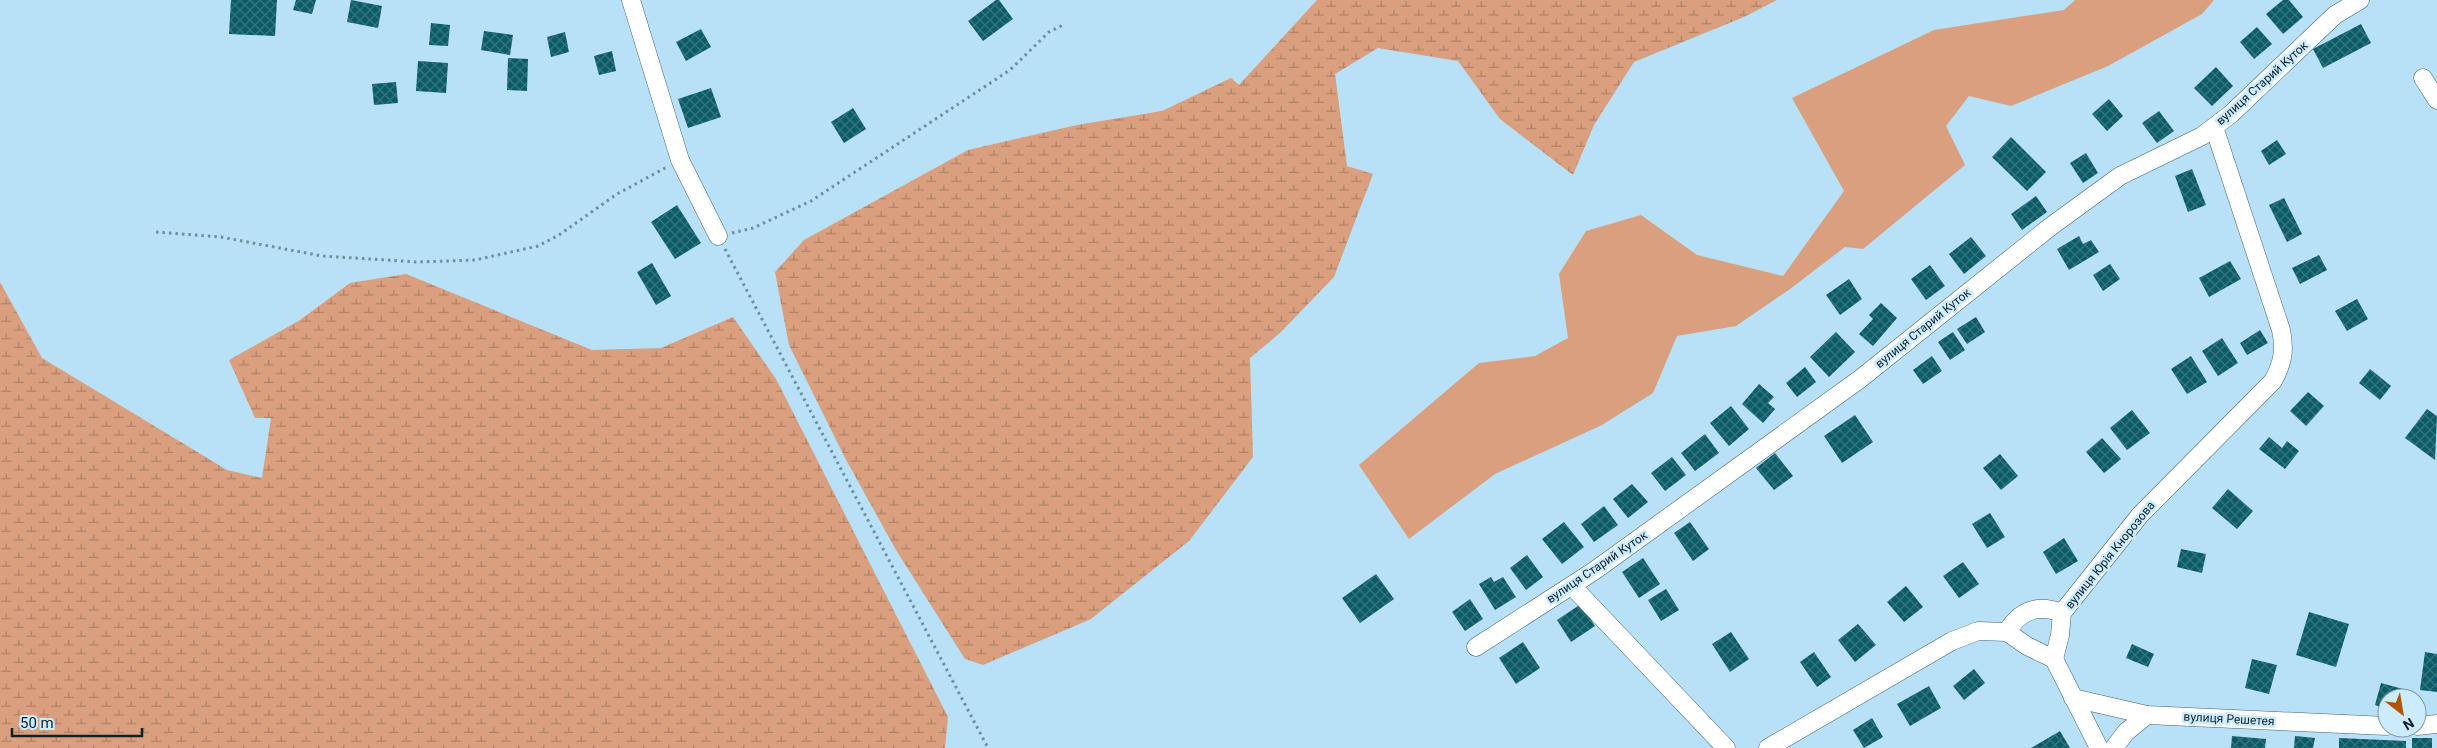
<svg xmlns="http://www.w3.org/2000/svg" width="2437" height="748" font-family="Roboto,sans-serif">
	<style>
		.wetland { fill: url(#wetland-marsh) }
		.garden { fill: #d99f7e }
		.building { fill: url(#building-cross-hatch) }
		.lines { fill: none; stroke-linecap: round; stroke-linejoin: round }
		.street-casing { stroke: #3f6376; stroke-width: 19 }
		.path { stroke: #708e9d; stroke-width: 3; stroke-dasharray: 2.5 4; stroke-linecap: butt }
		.street { stroke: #fff; stroke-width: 18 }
		.labels { text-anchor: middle; stroke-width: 5; stroke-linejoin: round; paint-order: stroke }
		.street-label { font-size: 12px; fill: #102027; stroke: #ccecfd }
	</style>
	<defs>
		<pattern id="wetland-marsh" width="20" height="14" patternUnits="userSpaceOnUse" patternTransform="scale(1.25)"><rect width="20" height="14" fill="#d99f7e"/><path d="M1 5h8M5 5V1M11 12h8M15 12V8" fill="none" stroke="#af8167"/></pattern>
		<pattern id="building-cross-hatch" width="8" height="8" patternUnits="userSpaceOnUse" patternTransform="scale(1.25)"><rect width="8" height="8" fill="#0b5c68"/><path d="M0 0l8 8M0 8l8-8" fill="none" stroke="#36747e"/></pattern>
	</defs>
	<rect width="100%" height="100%" fill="#b8e0f6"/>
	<!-- wetland -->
	<g class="wetland">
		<polygon points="1317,0 1777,0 1744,17 1634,62 1594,125 1573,175 1500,119 1458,61 1378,48 1335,74 1347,166 1373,174 1334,277 1280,333 1250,358 1253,457 1189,541 1091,619 983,665 965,659 896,550 845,458 789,345 775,272 804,240 968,150 1077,125 1162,111 1231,78 1239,85"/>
		<polygon points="406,274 592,350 661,348 733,317 776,379 948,717 945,748 0,748 0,282 42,358 227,470 262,478 271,418 255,418 229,360 300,320 350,283"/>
	</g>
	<!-- garden -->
	<polygon class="garden" points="2075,0 2214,0 2202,14 2108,66 2011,106 1969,96 1946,126 1965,165 1863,249 1845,247 1790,289 1736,326 1677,336 1653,393 1602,425 1495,474 1409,539 1359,465 1479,363 1535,356 1568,338 1559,274 1586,231 1641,215 1697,255 1783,276 1844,191 1792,98 1934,30 2064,10"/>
	<!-- building -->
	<g class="building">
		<polygon points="231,0 277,0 275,36 229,34"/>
		<polygon points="296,0 316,0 312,14 293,10"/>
		<polygon points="351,0 382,6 378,28 347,22"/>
		<polygon points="996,0 999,0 1013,19 983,41 968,21"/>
		<polygon points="2283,0 2289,0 2303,17 2283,34 2266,14"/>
		<polygon points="431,23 450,25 448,46 429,45"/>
		<polygon points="2361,24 2371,43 2323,68 2313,49"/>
		<polygon points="2257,27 2272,44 2254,59 2240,42"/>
		<polygon points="701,29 711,47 686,61 676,42"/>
		<polygon points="484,31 513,35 510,55 481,50"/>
		<polygon points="565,32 569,52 551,57 547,37"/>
		<polygon points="612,51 616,71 599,75 594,56"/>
		<polygon points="508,58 528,59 527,91 507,90"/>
		<polygon points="418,61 448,63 446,93 416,91"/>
		<polygon points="2216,67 2233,86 2212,106 2194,88"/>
		<polygon points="396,82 398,103 374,105 372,84"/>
		<polygon points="711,88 721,117 688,128 678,99"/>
		<polygon points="2109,99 2123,116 2107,131 2092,114"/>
		<polygon points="853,108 866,129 844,143 831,122"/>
		<polygon points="2159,111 2174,131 2157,143 2142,123"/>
		<polygon points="2011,137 2046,172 2027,191 1992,157"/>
		<polygon points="2277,140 2286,154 2269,165 2261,151"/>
		<polygon points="2086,153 2098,173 2083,183 2070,163"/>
		<polygon points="2192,169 2206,205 2188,212 2175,176"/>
		<polygon points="2036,196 2047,212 2022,230 2011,214"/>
		<polygon points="2284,198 2302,234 2287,242 2269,205"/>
		<polygon points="677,205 701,243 675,259 651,222"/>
		<polygon points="2079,236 2083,244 2091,240 2099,252 2069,270 2057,249"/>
		<polygon points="1971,237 1986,256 1964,274 1949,254"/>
		<polygon points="2319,255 2327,270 2300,284 2292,268"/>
		<polygon points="2230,261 2241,279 2209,297 2199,278"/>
		<polygon points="652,263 671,296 656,305 637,272"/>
		<polygon points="2110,264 2120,279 2103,291 2093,275"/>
		<polygon points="1930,265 1945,286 1926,300 1911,279"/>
		<polygon points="1849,279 1862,299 1840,315 1826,295"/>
		<polygon points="2357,299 2368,319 2347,331 2335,311"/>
		<polygon points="1881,303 1897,318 1873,346 1859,334 1873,319 1869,315"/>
		<polygon points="1976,317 1985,332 1967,344 1957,329"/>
		<polygon points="2260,330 2268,343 2247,355 2240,343"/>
		<polygon points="1836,332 1855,352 1829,377 1810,357"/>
		<polygon points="1953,332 1965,350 1950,360 1938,342"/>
		<polygon points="2222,338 2238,363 2218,376 2202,351"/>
		<polygon points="1932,356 1942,371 1923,384 1913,370"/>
		<polygon points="2191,356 2207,382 2187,394 2171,369"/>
		<polygon points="1805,367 1816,382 1797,397 1786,383"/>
		<polygon points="2370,369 2391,386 2380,400 2359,383"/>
		<polygon points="1759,384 1774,397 1768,403 1775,409 1763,423 1742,404"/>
		<polygon points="2308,392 2324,406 2306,426 2290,411"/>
		<polygon points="1731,406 1749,429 1729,446 1710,423"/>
		<polygon points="2427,409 2437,416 2435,460 2405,438"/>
		<polygon points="2132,410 2150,433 2127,450 2110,428"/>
		<polygon points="1855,415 1873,442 1842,463 1824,436"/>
		<polygon points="1705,434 1719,453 1695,471 1681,453"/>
		<polygon points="2269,437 2282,448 2287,441 2299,451 2285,469 2259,449"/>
		<polygon points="2102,438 2121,459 2104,473 2086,452"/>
		<polygon points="1775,453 1793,476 1774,490 1756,468"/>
		<polygon points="2000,454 2018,476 2001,490 1983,468"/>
		<polygon points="1672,457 1686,475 1665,491 1651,473"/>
		<polygon points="1632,484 1648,502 1628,518 1613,499"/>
		<polygon points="2228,489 2253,511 2237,529 2212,508"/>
		<polygon points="1604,506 1618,525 1594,542 1581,524"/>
		<polygon points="1990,513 2005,537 1987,548 1972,524"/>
		<polygon points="1564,522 1584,547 1562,564 1542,539"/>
		<polygon points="1690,522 1709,549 1693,561 1674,533"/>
		<polygon points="2064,538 2078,561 2056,574 2043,552"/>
		<polygon points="2181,549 2206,554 2202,573 2177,567"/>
		<polygon points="1527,555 1543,577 1526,590 1510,568"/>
		<polygon points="1643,558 1660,584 1639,598 1622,572"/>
		<polygon points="1963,562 1979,584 1959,598 1943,576"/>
		<polygon points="1376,574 1394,599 1360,623 1342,598"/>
		<polygon points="1491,577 1494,582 1503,577 1516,597 1495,610 1479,584"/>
		<polygon points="1906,586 1923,607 1904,622 1887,602"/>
		<polygon points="1666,589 1679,610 1661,621 1648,600"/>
		<polygon points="1470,599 1483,619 1465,631 1452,612"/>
		<polygon points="1581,604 1595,626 1571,642 1557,620"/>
		<polygon points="2309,612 2349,624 2336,667 2296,655"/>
		<polygon points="1858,624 1876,645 1855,662 1838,640"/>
		<polygon points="1731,632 1749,659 1730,672 1712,644"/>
		<polygon points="1523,642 1540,668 1516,684 1499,658"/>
		<polygon points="2132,644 2154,654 2148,667 2126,658"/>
		<polygon points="1814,652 1831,677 1817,687 1800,662"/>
		<polygon points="2425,652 2437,654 2437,692 2420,690"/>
		<polygon points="2252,659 2277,665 2269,694 2245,688"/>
		<polygon points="1974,669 1985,683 1964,700 1953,686"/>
		<polygon points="2381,683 2403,689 2400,698 2387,698 2387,709 2375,705"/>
		<polygon points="1929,686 1941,708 1910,726 1897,704"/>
		<polygon points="1872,718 1883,737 1864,748 1853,730"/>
		<polygon points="2060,731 2070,748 2031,748"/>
		<polygon points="2232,736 2266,739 2265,748 2231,748"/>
		<polygon points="2295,736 2315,738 2313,748 2294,748"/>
		<polygon points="2339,738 2406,741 2406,748 2339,748"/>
		<rect x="2412" y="738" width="20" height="10"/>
	</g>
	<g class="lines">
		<defs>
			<g id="street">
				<polyline points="631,0 680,160 718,236"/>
				<polyline points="2423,78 2437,100"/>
				<polyline points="1572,586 1726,748"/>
				<path d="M2007 632C2020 610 2038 604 2062 613"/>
				<polyline points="1476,647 1594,571 1860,379 2050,227 2120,176 2202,136 2231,114 2335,15 2360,0"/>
				<path d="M2054 659 2060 635 2062 613 2140 515 2273 381C2283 363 2285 350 2281 330L2214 127"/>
				<polyline points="2054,659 2099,748"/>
				<polyline points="2073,698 2147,715 2387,726"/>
				<polyline points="2417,726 2437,724"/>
				<polyline points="1768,748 1952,641 1978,631 2007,632 2027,646 2054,659"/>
				<polyline points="2114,748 2126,732 2147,715"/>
			</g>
		</defs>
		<!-- street casing -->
		<use href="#street" class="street-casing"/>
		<!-- path -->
		<g class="path">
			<polyline points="156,232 221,237 322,256 418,262 475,260 538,246 559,235 617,194 667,167"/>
			<polyline points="732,233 753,228 811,201 1010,70 1049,32 1063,25"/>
			<polyline points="725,249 988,748"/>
		</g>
		<!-- street -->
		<use href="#street" class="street"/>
	</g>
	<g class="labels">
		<!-- street labels -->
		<g class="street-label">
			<text transform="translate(2262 83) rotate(-42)" y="4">вулиця Старий Куток</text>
			<text transform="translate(1923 328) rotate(-39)" y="4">вулиця Старий Куток</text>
			<text transform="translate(2110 555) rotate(-51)" y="4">вулиця Юрія Кнорозова</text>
			<text transform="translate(1597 567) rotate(-34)" y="4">вулиця Старий Куток</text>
			<text transform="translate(2229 719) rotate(3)" y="4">вулиця Решетея</text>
		</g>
	</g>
	<!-- north arrow -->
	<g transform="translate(2402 713) rotate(149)"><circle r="24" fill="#ccecfd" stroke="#819aa7"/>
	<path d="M0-4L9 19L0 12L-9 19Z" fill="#b25400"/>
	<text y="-8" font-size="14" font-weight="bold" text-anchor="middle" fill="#102027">N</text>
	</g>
	<!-- scale -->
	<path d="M12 728v8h130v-8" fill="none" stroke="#102027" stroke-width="2.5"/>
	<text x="20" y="728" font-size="15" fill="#102027" stroke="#ccecfd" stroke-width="4" paint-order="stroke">50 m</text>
</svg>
